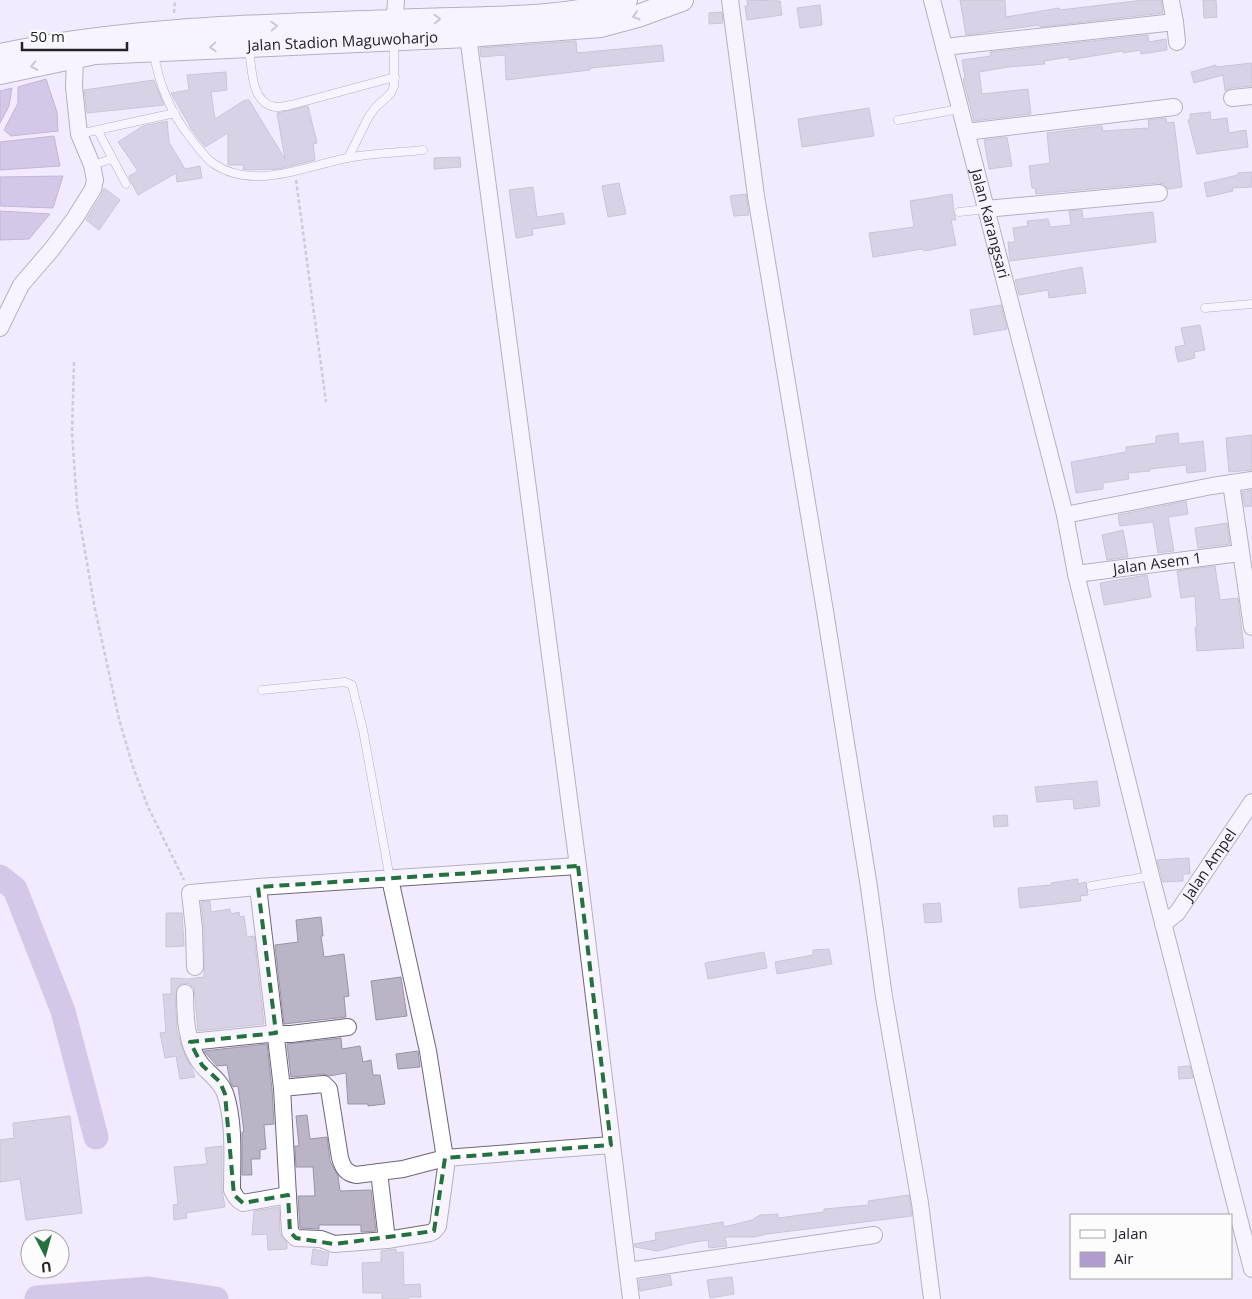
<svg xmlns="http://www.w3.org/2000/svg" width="1252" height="1299" font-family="'Open Sans',sans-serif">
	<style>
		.water { fill: #af9dcf; stroke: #85789d }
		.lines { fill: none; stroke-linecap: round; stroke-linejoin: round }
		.river { stroke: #af9dcf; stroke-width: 25 }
		.building { fill: #bbb4c7; stroke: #9b94a7 }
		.lane-casing { stroke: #6c6677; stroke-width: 9 }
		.street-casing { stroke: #6c6677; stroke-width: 18 }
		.secondary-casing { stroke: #6c6677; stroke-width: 24 }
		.path { stroke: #a6a1b0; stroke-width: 2.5; stroke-dasharray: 4 2.5; stroke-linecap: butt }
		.lane { stroke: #fff; stroke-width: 8 }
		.street { stroke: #fff; stroke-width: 16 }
		.secondary { stroke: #fff; stroke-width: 22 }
		.oneway { stroke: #9c9b9e }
		.marked { fill: none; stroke: #25703f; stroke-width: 4; stroke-dasharray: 10 6; stroke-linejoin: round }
		.labels { text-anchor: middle; stroke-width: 5; stroke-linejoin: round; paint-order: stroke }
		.street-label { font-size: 15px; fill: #242128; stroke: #fcfcfc }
	</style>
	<rect width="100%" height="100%" fill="#f2ebff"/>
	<!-- water -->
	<g class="water">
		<polygon points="46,79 57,112 58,131 11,136 4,130 18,103 18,87"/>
		<polygon points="12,88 9,106 0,123 0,91"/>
		<polygon points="54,136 60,166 0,170 0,142"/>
		<polygon points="63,176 53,208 0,206 0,177"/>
		<polygon points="0,211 50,214 29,239 0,240"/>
	</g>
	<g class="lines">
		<!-- river -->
		<g class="river">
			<polyline points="0,877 15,889 63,1011 96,1137"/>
			<polyline points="37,1298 148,1289 216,1299"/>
		</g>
	</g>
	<!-- building -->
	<g class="building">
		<polygon points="747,0 780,1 782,15 747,20 745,6 748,6"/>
		<polygon points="960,0 1005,0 1006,17 1059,8 1060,10 1144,0 1161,0 1163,13 1040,27 1039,25 966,35"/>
		<polygon points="1203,0 1216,0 1217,17 1204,18"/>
		<polygon points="820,5 822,25 800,28 797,8"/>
		<polygon points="722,12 723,23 709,24 709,13"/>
		<polygon points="1148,35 1149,42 1166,39 1167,50 1141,54 1140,50 1123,53 1123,51 1069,60 1069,57 1044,61 1045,64 1008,67 979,72 982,94 1028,89 1031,114 974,121 963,79 965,78 962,60 991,56 990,52"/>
		<polygon points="576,41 577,53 662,45 664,61 590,68 590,70 506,80 505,55 481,57 480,48"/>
		<polygon points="1252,63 1252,86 1231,88 1225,91 1223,75 1194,83 1191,72 1216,65 1216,67"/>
		<polygon points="226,72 227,90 211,92 215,119 245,100 249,100 285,159 277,113 308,106 317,143 313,144 315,160 279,169 247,170 243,169 244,165 228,165 228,133 205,147 192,130 171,93 189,90 187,75"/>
		<polygon points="154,80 164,105 87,113 84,90"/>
		<polygon points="869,108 874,136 802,147 798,119"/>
		<polygon points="1210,112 1211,120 1227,118 1229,133 1246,130 1248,147 1197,154 1188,120 1190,120 1190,114"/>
		<polygon points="1166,118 1167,123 1174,122 1182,187 1168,189 1164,184 1158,183 1036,194 1035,188 1032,188 1029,166 1050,163 1047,133 1102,126 1103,131 1149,128 1148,120"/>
		<polygon points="167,121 169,142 185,169 200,166 202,178 177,182 176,173 138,195 129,178 129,176 138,171 118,142 143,126"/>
		<polygon points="1007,137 1012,166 989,169 984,140"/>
		<polygon points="460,157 461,167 434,169 434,158"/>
		<polygon points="1252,172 1252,187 1232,188 1233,191 1207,197 1204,183 1238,175 1238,173"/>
		<polygon points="619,183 626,214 608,217 602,186"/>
		<polygon points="533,187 537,217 563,213 565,224 532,229 533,235 516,238 509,190"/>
		<polygon points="104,188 120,200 99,230 86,220 102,194"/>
		<polygon points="746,194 749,215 734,216 730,196"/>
		<polygon points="952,194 954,213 956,220 951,220 956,245 924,251 923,249 873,257 869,233 914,227 910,201"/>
		<polygon points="1082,210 1083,219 1153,212 1156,242 1010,261 1008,242 1015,242 1013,228 1028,226 1027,221 1048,219 1050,227 1071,225 1069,211"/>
		<polygon points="1082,267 1086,293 1049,298 1048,290 1019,295 1015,280"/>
		<polygon points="1001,305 1007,329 974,335 970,310"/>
		<polygon points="1200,325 1205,350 1194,352 1195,358 1178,362 1175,347 1185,345 1181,328"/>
		<polygon points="1178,433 1179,444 1203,441 1206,471 1187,473 1186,465 1150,469 1150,471 1128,473 1129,479 1103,483 1103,489 1076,493 1071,462 1126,452 1126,447 1156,443 1156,436"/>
		<polygon points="1252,435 1252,470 1229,472 1226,438"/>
		<polygon points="1252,490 1252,506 1245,507 1242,492"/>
		<polygon points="1186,501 1188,514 1168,517 1174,551 1158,553 1153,522 1120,526 1118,515"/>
		<polygon points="1227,523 1230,544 1198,548 1195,528"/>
		<polygon points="1123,530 1128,557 1107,560 1102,535"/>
		<polygon points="1215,566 1220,600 1238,598 1244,648 1197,651 1195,627 1197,627 1195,596 1181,598 1177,571"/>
		<polygon points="1147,575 1151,597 1104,605 1100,583"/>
		<polygon points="1097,781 1100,806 1074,809 1073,799 1037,802 1035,787"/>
		<polygon points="1007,815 1008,826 994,827 993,816"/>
		<polygon points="1189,858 1190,874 1183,874 1183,881 1163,882 1157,860"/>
		<polygon points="1078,879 1078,884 1086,882 1088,895 1080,896 1081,901 1020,908 1018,888 1051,885 1051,883"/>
		<polygon points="210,901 211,912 230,909 231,914 239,912 240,917 244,916 247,937 254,936 264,1024 198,1031 194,988 189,984 184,983 180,985 175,993 177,1031 183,1051 193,1071 195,1077 180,1079 176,1056 165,1058 160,1033 166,1032 163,994 171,994 171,978 188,979 204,977 204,929 201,902"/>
		<polygon points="940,903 942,922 925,923 923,904"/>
		<polygon points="166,913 182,913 184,946 166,947"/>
		<polygon points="321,917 323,936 321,936 324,957 344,954 349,996 344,997 346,1017 284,1024 275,945 298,942 296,920"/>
		<polygon points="829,949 832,964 777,974 775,962 813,955 813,950"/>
		<polygon points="764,952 767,968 708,979 705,963"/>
		<polygon points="401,977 407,1016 376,1020 371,981"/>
		<polygon points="341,1038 342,1049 360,1046 363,1062 371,1060 373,1075 380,1075 385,1104 368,1106 368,1104 348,1104 346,1073 329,1076 323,1074 291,1077 287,1044"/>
		<polygon points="267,1044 272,1089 274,1124 264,1125 266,1149 260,1150 260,1159 251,1159 252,1175 242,1175 242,1132 244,1132 238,1086 233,1087 230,1081 227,1065 217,1066 204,1051"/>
		<polygon points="418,1051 420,1067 398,1069 396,1054"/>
		<polygon points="1190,1066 1193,1078 1179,1079 1178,1067"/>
		<polygon points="307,1115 310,1139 327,1137 330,1161 338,1176 340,1191 371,1190 376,1231 361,1232 361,1225 319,1225 319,1229 300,1228 298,1196 315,1196 313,1167 296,1167 295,1146 299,1146 296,1116"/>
		<polygon points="70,1116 82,1213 26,1220 20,1179 0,1182 0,1140 14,1138 13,1123"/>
		<polygon points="222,1146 222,1190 225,1207 186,1213 187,1218 174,1220 173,1205 178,1204 174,1167 207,1164 205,1148"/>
		<polygon points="909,1195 912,1216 767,1234 754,1237 725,1237 727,1246 709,1248 708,1240 689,1243 657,1251 635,1247 634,1244 656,1240 655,1233 723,1222 724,1227 752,1220 760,1215 778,1214 778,1218 824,1212 824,1209 869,1205 868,1201"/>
		<polygon points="279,1207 280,1233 287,1243 287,1249 268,1250 267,1234 252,1235 254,1211"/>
		<polygon points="313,1249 329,1253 327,1266 311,1264"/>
		<polygon points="396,1249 396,1253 403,1252 404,1285 420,1284 421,1297 409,1297 409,1299 382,1299 382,1293 363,1293 362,1263 381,1262 381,1251"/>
		<polygon points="670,1275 672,1285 640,1291 639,1280"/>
		<polygon points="732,1277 734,1294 710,1298 707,1280"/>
	</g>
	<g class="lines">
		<defs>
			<g id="lane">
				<path d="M249 48C252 66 250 103 275 107 280 107 286 106 291 105L395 77"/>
				<path d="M154 53C158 82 171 113 189 136 197 146 204 157 214 164 254 191 306 166 347 158 372 153 398 153 423 150"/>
				<polyline points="898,120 960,109"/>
				<polyline points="98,131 126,184"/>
				<polyline points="79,134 175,113"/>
				<polyline points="348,158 368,118 375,108 391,93 394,86 394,42"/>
				<polyline points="92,165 112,159"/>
				<polyline points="959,212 986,209"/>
				<polyline points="1205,308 1252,304"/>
				<polyline points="262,690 345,682 352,685 363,730 390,879"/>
				<polyline points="1091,886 1151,876"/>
			</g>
			<g id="street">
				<polyline points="730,0 756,196 825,611 869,887 884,997 920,1203 932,1299"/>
				<path id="s1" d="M932 0 1048 448 1065 515 1076 574 1151 876 1252 1269"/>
				<polyline points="1171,1 1175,22"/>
				<polyline points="394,31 396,0"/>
				<polyline points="468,36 578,866 631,1299"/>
				<polyline points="944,47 1175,22 1177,42"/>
				<polyline points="1232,98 1252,96"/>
				<polyline points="966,132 1174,107"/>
				<polyline points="986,209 1159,193"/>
				<polyline points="0,328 21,285 52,249 75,218 93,189 95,180 92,165 79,134 74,87 75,57"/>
				<polyline points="1231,483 1252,627"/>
				<polyline points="1065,515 1212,486 1252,480"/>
				<path id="s2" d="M1076 574 1240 553"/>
				<path d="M578 866 258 887 282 1088 324 1084 329 1089 340 1158C343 1168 346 1173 356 1175L403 1169 445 1158 611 1145"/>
				<path id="s3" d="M1163 924 1177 913 1252 802"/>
				<polyline points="195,967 194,929 190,893 258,887"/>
				<path d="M185 993C185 1016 186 1045 201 1064 209 1074 220 1080 225 1093 235 1122 232 1160 232 1190 235 1196 237 1200 243 1203L288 1195"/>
				<polyline points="190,1042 269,1034 291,1034 348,1027"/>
				<polyline points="282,1088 290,1232 296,1238 321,1239 334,1244 387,1240 430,1233 434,1231 438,1226 446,1167 445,1158 428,1051 390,879"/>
				<polyline points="379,1172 387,1240"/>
				<polyline points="628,1271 874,1235"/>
			</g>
			<g id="secondary">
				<path d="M0 55C137 26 278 26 417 20 484 17 562 21 626 0"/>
				<path id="s4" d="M0 73 95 53 468 36 601 26 638 16 682 0"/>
			</g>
		</defs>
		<!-- lane casing -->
		<use href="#lane" class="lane-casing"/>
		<!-- street casing -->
		<use href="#street" class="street-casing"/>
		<!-- secondary casing -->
		<use href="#secondary" class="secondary-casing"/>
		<!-- path -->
		<g class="path">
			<polyline points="174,13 175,0"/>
			<polyline points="296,180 326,402"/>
			<polyline points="74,362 72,433 77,505 95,609 119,719 133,767 148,807 184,880"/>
		</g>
		<!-- lane -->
		<use href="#lane" class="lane"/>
		<!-- street -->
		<use href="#street" class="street"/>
		<!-- secondary -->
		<use href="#secondary" class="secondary"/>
	</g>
	<!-- one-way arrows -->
	<defs><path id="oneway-chevron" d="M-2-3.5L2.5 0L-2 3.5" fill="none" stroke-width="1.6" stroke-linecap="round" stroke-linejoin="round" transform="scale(1.25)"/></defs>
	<g class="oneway">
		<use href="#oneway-chevron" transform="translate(636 16) rotate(163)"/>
		<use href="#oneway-chevron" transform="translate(437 19) rotate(-2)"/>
		<use href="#oneway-chevron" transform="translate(274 26) rotate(-3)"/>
		<use href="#oneway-chevron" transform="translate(213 47) rotate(177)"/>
		<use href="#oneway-chevron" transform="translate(34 66) rotate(168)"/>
	</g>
	<!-- marked area -->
	<path d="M0 0H1252V1299H0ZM578 866 611 1145 445 1158 434 1231 334 1244 296 1238 290 1232 288 1195 243 1203 234 1195 225 1094 220 1082 202 1065 190 1042 276 1033 258 887Z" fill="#f2ebff" fill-opacity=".55" fill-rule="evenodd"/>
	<path class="marked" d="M578 866 611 1145 445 1158 434 1231 334 1244 296 1238 290 1232 288 1195 243 1203 234 1195 225 1094 220 1082 202 1065 190 1042 276 1033 258 887Z"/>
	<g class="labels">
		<!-- street labels -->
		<g class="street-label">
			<text dy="5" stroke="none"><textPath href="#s4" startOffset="345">Jalan Stadion Maguwoharjo</textPath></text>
			<text dy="5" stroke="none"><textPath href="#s1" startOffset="231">Jalan Karangsari</textPath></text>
			<text dy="5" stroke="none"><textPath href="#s2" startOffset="82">Jalan Asem 1</textPath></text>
			<text dy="5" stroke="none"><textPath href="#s3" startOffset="76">Jalan Ampel</textPath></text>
		</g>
	</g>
	<!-- legend -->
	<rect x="1070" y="1214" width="162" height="65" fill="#fcfcfc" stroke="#a6a4a7"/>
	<rect x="1080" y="1230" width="25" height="8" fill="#ffffff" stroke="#a6a4a7"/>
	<text x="1114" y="1239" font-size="15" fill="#242128">Jalan</text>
	<rect x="1080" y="1252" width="25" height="15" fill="#af9dcf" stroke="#a6a4a7"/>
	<text x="1114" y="1264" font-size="15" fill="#242128">Air</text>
	<!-- north arrow -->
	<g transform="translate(45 1254) rotate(174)"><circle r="24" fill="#fcfcfc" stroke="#a6a4a7"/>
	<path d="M0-4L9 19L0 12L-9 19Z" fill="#25703f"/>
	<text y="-8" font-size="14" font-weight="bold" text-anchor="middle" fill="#242128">U</text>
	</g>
	<!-- scale -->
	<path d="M22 42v8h105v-8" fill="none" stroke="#242128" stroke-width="2.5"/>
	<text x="30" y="42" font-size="15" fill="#242128" stroke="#fcfcfc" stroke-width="4" paint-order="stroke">50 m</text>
</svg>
